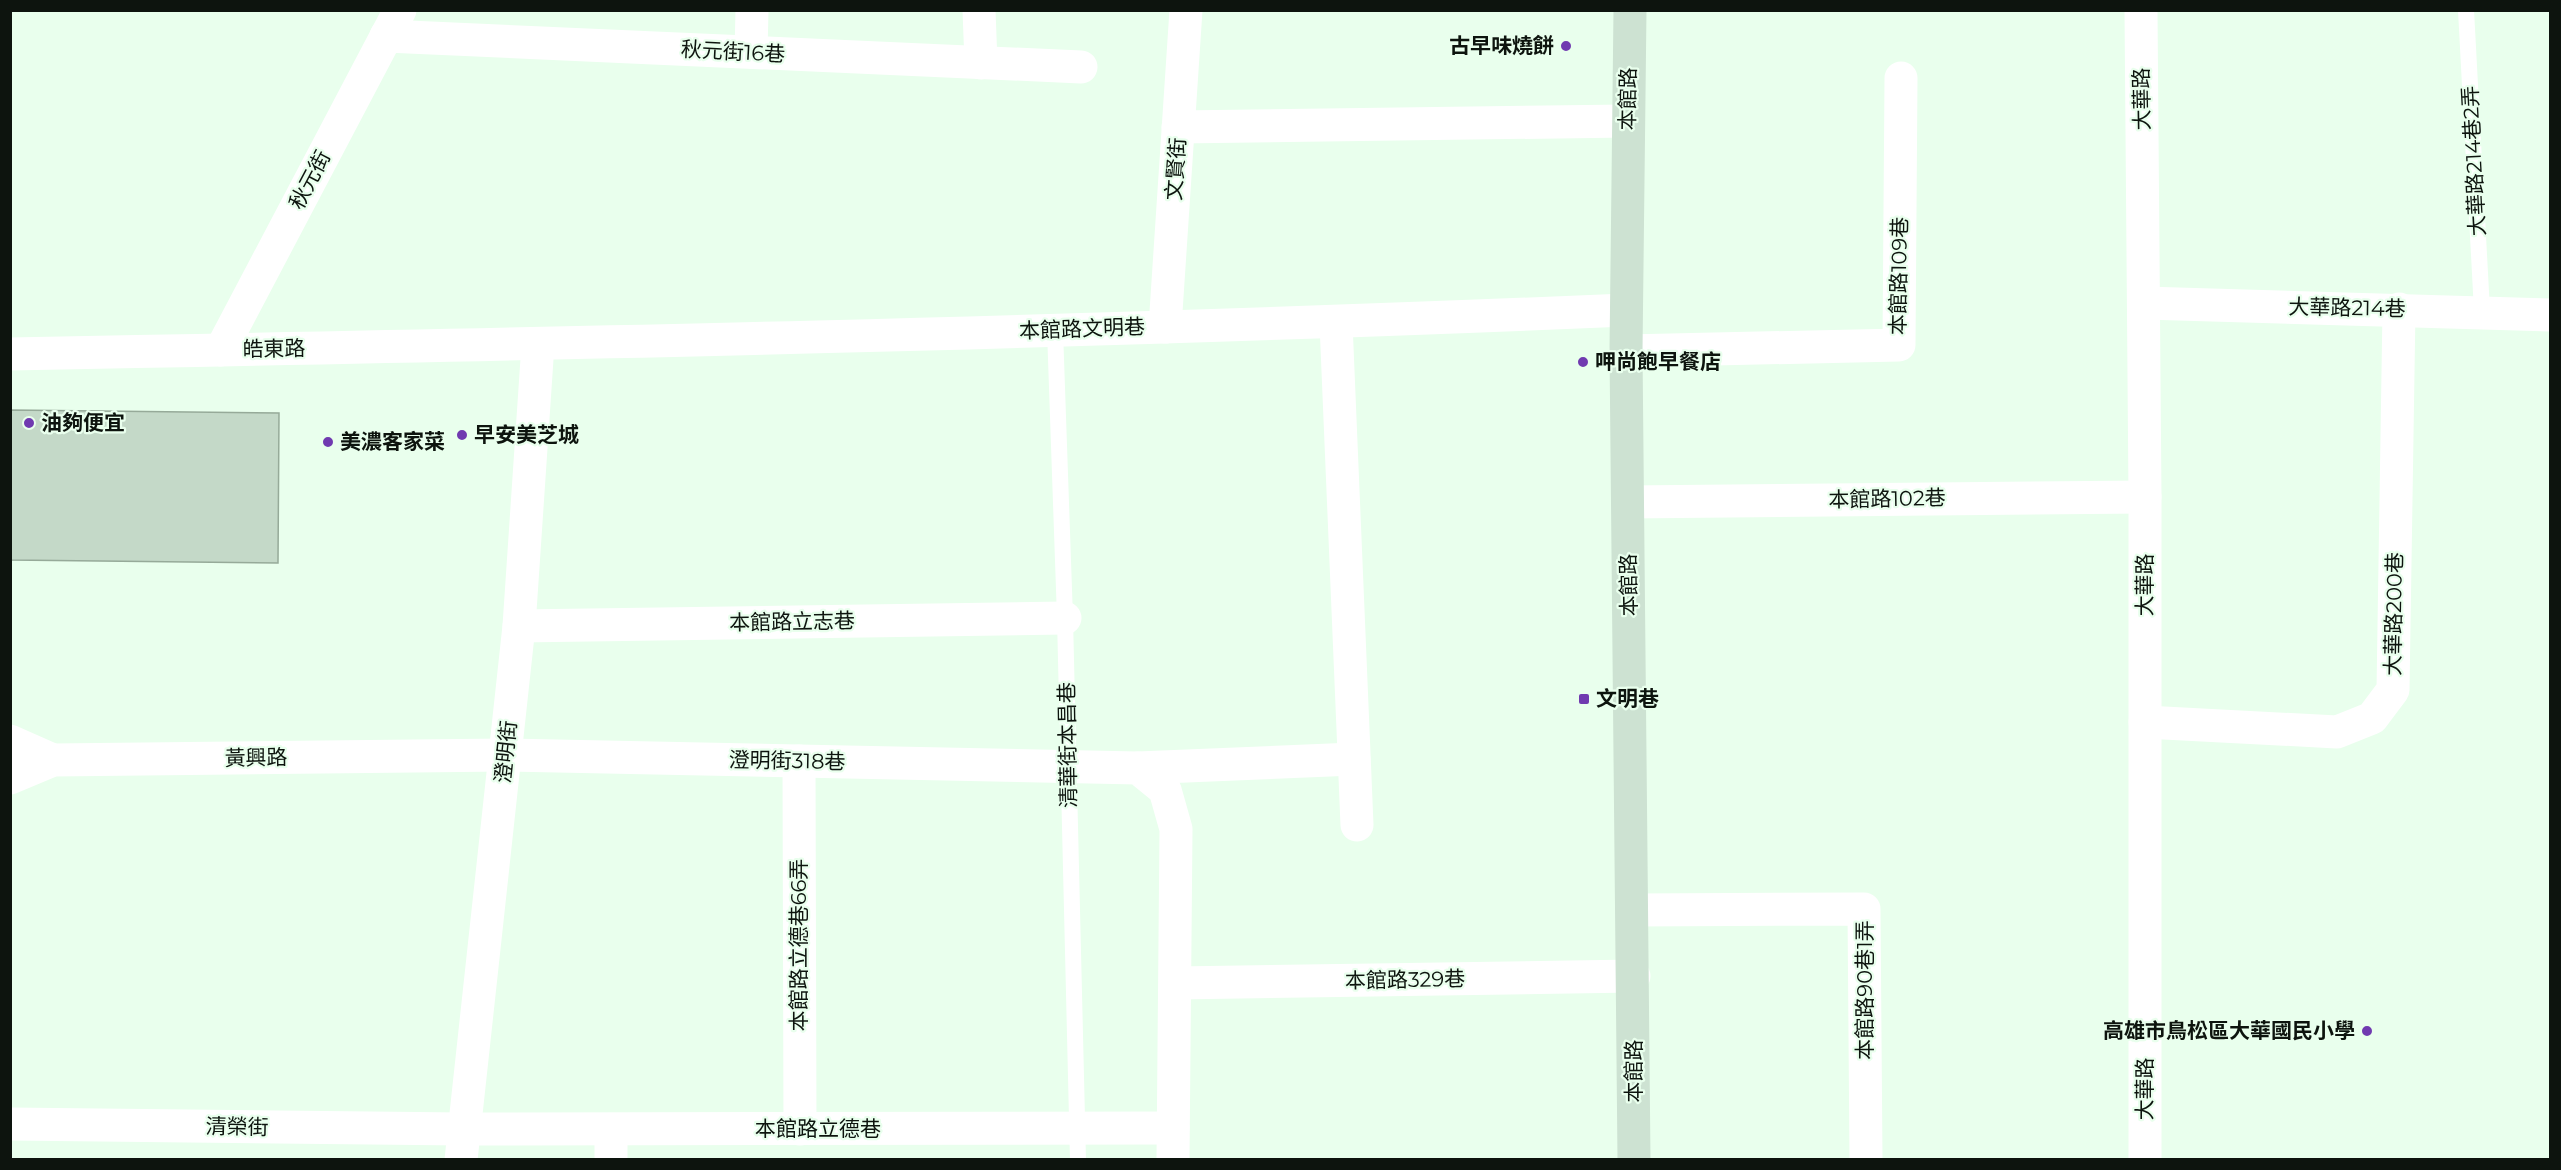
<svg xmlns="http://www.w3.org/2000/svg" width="2561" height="1170" font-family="Montserrat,'Noto Sans TC',sans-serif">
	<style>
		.building { fill: #c4d9c8; stroke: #96aa99; stroke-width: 1.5 }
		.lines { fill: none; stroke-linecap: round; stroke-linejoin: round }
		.lane { stroke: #fff; stroke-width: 16 }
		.street { stroke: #fff; stroke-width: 33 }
		.secondary { stroke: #cde2d2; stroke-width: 33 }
		.poi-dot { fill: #703ab0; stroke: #e9ffed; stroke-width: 2 }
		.labels { text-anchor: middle; stroke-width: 4.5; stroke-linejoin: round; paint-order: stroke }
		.poi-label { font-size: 21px; font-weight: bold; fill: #0d140e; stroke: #e9ffed; text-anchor: start }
		.street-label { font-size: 21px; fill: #0d140e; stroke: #e9ffed }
	</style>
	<rect width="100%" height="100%" fill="#e9ffed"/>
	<!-- building -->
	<polygon class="building" points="10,410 279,413 278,563 10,560"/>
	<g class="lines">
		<!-- lane -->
		<g class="lane">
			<polyline points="2466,10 2482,311"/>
			<polyline points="1055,330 1065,618 1078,1160"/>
		</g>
		<!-- street -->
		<g class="street">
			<polyline points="979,10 981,63"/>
			<polyline points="2141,10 2145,497 2145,1160"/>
			<polyline points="386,36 1081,67"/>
			<polyline points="751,52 752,10"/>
			<polyline points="1178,127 1627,121"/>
			<polyline points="2144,303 2550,315"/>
			<polyline points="1336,323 1357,825"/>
			<polyline points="1165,327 1186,10"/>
			<polyline points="221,350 400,10"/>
			<polyline points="1626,351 1899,345 1901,78"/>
			<path d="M10 354C549 344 1087 333 1626 310"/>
			<polyline points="1628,502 2145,497"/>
			<polyline points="519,626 1065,618"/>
			<polyline points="2145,722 2337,732 2372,718 2393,690 2399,309"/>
			<polyline points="10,741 53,760"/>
			<polyline points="799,761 800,1129"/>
			<polyline points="1138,768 1354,759"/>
			<polyline points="10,778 53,760 506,755 1138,768 1165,790 1176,829 1173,1160"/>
			<polyline points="1633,910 1864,909 1866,1160"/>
			<polyline points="1176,983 1634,976"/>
			<polyline points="10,1124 463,1129 1173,1128"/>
			<polyline points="461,1160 519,626 538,344"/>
			<polyline points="611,1160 611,1130"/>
		</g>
		<!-- secondary -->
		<polyline class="secondary" points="1630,10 1626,351 1634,1160"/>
	</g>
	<!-- markers -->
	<g class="poi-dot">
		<circle cx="1566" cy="46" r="6"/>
		<circle cx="1583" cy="362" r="6"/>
		<circle cx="29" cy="423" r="6"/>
		<circle cx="462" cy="435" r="6"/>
		<circle cx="328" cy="442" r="6"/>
		<rect x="1578" y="693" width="12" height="12" rx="3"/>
		<circle cx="2367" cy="1031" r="6"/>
	</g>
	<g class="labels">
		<!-- poi labels -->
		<g class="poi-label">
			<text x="1554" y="53" text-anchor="end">古早味燒餅</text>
			<text x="1595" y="369">呷尚飽早餐店</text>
			<text x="41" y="430">油夠便宜</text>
			<text x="474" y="442">早安美芝城</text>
			<text x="340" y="449">美濃客家菜</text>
			<text x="1596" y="706">文明巷</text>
			<text x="2355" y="1038" text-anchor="end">高雄市鳥松區大華國民小學</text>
		</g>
		<!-- street labels -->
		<g class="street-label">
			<text transform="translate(733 52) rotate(3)" y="7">秋元街16巷</text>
			<text transform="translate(1628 99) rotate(-89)" y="7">本館路</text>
			<text transform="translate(2142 99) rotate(-91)" y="7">大華路</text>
			<text transform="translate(2474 161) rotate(-93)" y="7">大華路214巷2弄</text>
			<text transform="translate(1176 169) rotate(-86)" y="7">文賢街</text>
			<text transform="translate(310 180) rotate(-62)" y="7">秋元街</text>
			<text transform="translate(1899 276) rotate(-89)" y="7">本館路109巷</text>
			<text transform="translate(2347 308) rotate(1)" y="7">大華路214巷</text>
			<text transform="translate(1082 329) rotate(-2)" y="7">本館路文明巷</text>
			<text transform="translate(274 349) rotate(-1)" y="7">皓東路</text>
			<text transform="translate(1887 499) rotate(-1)" y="7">本館路102巷</text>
			<text transform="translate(1629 585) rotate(-91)" y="7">本館路</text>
			<text transform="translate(2145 585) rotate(-90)" y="7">大華路</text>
			<text transform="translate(2394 614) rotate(-89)" y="7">大華路200巷</text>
			<text transform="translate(792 622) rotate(-1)" y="7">本館路立志巷</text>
			<text transform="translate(1068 745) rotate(-91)" y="7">清華街本昌巷</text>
			<text transform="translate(506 752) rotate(-84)" y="7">澄明街</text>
			<text transform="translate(256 758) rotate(-1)" y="7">黃興路</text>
			<text transform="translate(787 761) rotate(1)" y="7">澄明街318巷</text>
			<text transform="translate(799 945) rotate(-90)" y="7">本館路立德巷66弄</text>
			<text transform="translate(1405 980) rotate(-1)" y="7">本館路329巷</text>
			<text transform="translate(1865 990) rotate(-90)" y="7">本館路90巷1弄</text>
			<text transform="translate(1634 1071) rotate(-90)" y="7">本館路</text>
			<text transform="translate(2145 1089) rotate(-90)" y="7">大華路</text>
			<text transform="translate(237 1127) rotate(1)" y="7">清榮街</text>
			<text x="818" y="1136">本館路立德巷</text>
		</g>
	</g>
	<!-- border -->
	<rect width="2561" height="1170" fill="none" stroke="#0d140e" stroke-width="24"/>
</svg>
